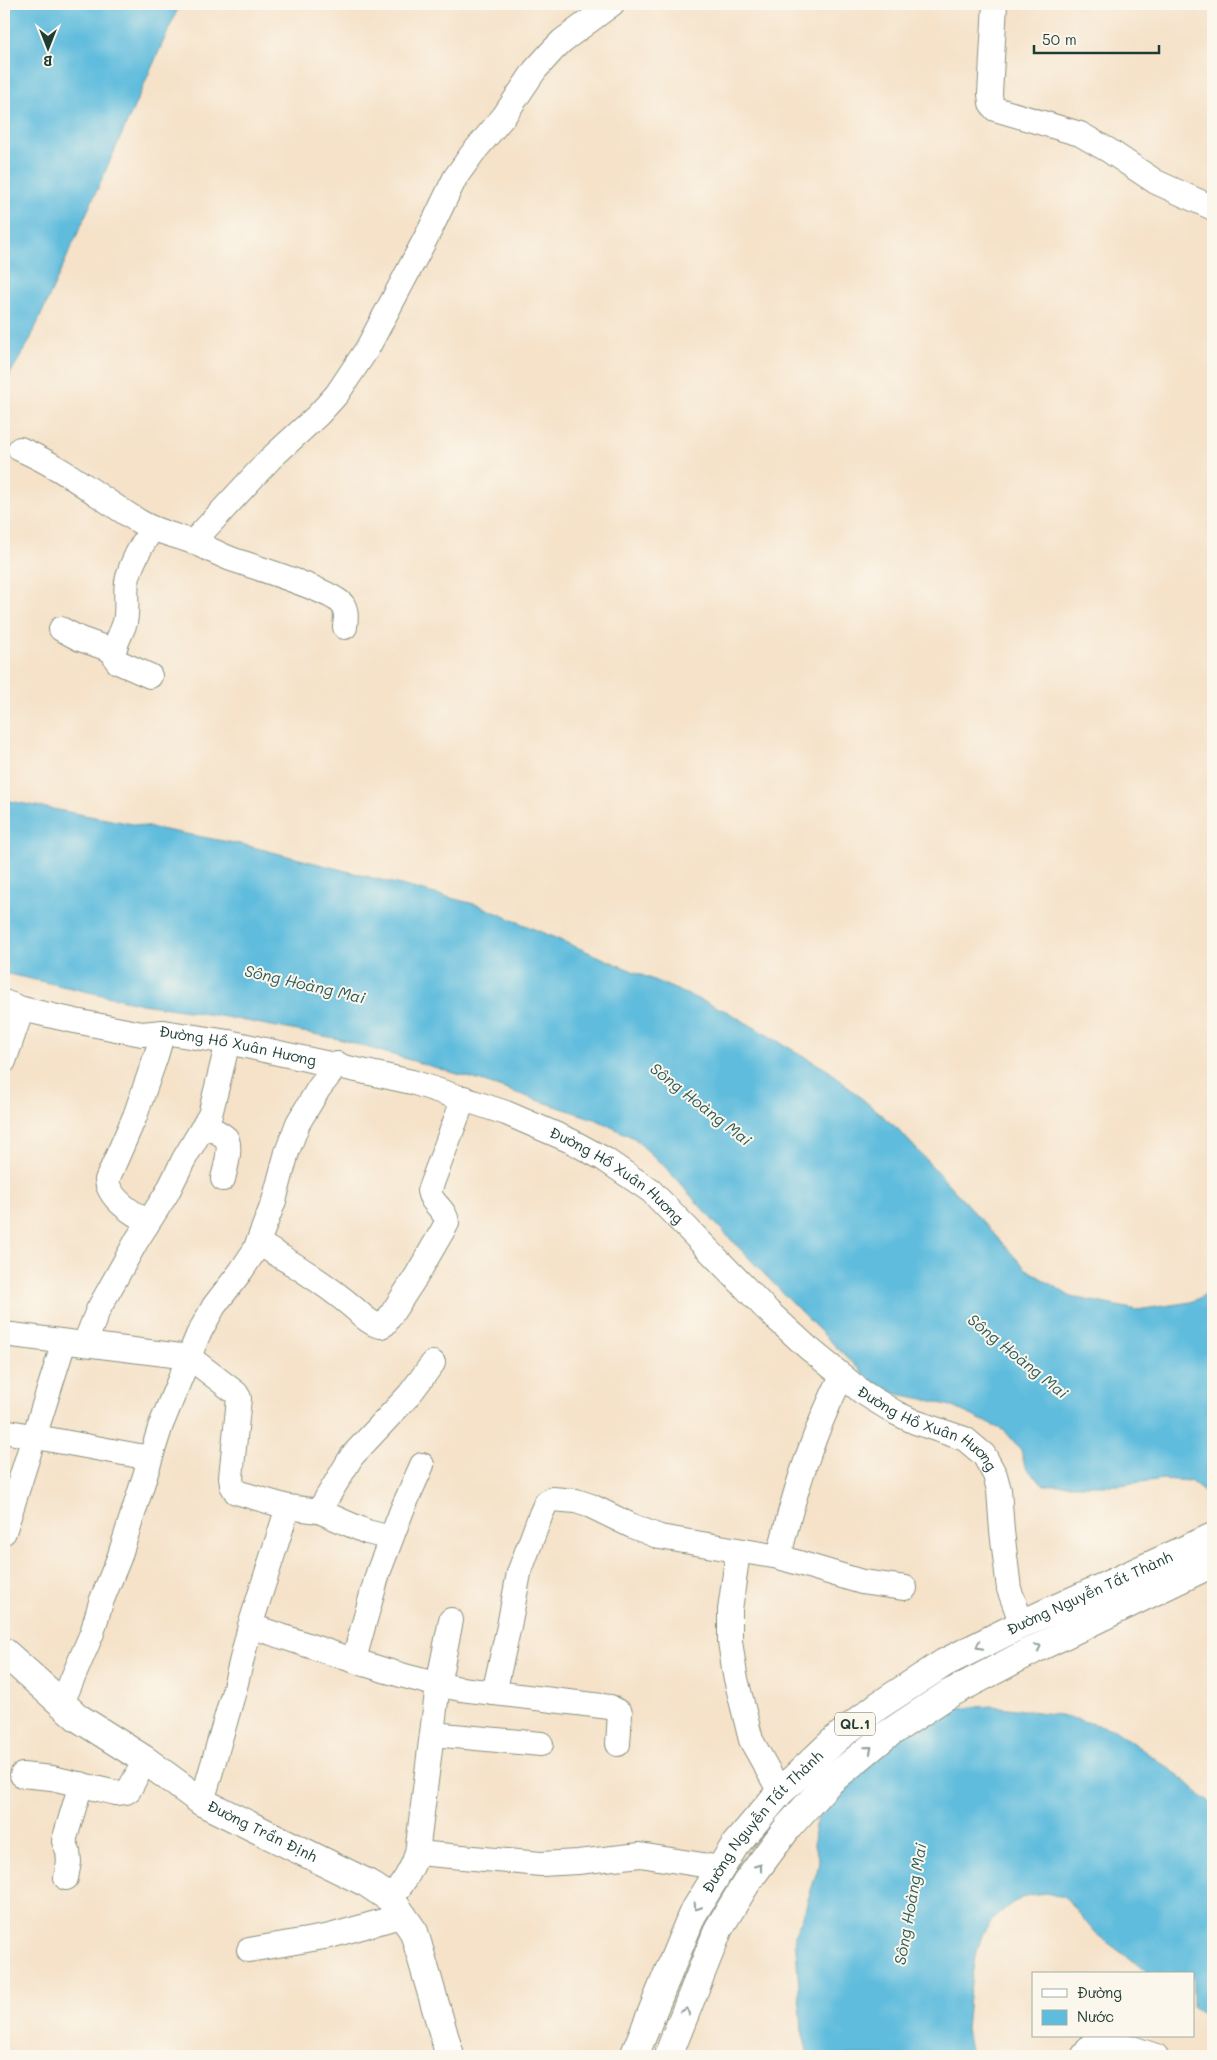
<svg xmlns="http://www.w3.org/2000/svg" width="1217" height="2060" font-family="Mali,sans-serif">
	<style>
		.water { fill: #5fbcdd; stroke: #3f7c88 }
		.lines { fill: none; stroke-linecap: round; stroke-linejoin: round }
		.minor-casing { stroke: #8a907e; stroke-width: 26 }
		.major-casing { stroke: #8a907e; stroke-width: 30 }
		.highway-casing { stroke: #8a907e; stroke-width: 30 }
		.minor { stroke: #fff; stroke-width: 24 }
		.major { stroke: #fff; stroke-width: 28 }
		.highway { stroke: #fff; stroke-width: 28 }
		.oneway { stroke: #8f9e9a }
		.labels { text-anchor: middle; stroke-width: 4; stroke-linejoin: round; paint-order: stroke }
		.shield { fill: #fbf7ec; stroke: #61756b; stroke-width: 1 }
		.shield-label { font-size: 14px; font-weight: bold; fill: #1f3d34 }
		.street-label { font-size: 15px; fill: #1f3d34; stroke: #fbf7ec }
		.water-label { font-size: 16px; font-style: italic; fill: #2f5d5e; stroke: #fbf7ec }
	</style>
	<rect width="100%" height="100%" fill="#fbf7ec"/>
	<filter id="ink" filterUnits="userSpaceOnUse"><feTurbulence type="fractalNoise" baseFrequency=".02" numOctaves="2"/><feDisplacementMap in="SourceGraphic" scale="10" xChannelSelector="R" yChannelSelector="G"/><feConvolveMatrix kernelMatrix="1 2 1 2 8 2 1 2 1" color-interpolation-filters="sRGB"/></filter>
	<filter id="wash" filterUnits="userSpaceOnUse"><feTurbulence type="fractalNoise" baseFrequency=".0096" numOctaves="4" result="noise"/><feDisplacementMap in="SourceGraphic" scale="20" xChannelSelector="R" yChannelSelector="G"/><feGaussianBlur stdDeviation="1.12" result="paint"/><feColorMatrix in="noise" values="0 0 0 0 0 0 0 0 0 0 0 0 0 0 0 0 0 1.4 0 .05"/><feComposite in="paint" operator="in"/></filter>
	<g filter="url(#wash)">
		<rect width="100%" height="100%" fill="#f5e2c9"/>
		<!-- water -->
		<g class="water">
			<polygon points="5,4 180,4 29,342 4,384"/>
			<polygon points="4,800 245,845 478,905 726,1011 829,1071 898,1129 1025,1268 1071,1297 1137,1310 1191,1302 1213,1291 1213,1499 1190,1481 1163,1479 1120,1485 1044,1485 1025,1467 1021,1450 1005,1431 951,1406 924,1399 897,1394 874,1384 801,1312 718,1226 666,1168 634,1138 597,1120 481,1081 339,1039 220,1016 142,1004 4,973"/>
			<polygon points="993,1706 1060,1715 1113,1729 1181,1777 1213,1806 1213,2019 1193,2007 1193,1974 1150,1974 1095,1933 1066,1898 1046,1893 1029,1895 1012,1903 994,1918 982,1935 974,1962 969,1997 966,2029 971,2056 808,2056 802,2030 795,1934 803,1916 818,1868 819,1859 814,1846 815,1825 824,1806 905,1728 940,1709"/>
		</g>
	</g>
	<g filter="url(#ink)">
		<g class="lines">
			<defs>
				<g id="minor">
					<polyline points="995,4 990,94 991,103 995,109 1080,134 1108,150 1156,182 1213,208"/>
					<path d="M20 449C66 469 98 497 140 522 156 532 175 535 193 542 206 547 218 554 231 559 251 566 333 591 343 605 347 611 346 620 345 627"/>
					<polyline points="193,542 270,459 318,415 337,394 367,349 430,230 455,178 472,154 504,116 535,70 553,50 562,41 612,4"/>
					<polyline points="61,629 80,639 114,651"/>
					<path d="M150 676 118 662C108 652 122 634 125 622 128 609 125 595 127 582 130 564 142 544 152 529"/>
					<path id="s1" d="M4 1002 22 1009 75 1021 142 1034 163 1032 228 1042 412 1082 506 1113 571 1141 604 1159 651 1191 768 1311 807 1347 862 1392 896 1413 915 1422 965 1439 984 1455 995 1475 999 1490 1002 1531 1009 1589 1022 1624"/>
					<polyline points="4,1061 22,1009"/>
					<path d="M205 1125C211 1129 221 1133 226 1138 232 1147 225 1170 223 1179"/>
					<path d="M148 1222C132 1213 109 1199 107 1180L135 1116 156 1056 163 1032"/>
					<path d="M258 1243C291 1262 325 1283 355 1309 362 1315 371 1325 381 1326L385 1324 417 1275 447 1223C446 1209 431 1204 429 1191L464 1098"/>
					<polyline points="4,1334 189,1357 236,1393 239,1398 231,1477 232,1485 236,1492 288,1507 319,1511 367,1532 391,1538"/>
					<polyline points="85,1343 98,1310 137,1240 167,1193 184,1159 210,1115 228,1042"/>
					<polyline points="4,1431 150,1458"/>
					<polyline points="319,1511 352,1456 409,1395 433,1363"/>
					<polyline points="4,1532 64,1342"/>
					<polyline points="738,1551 730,1610 730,1641 735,1675 751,1740 780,1792"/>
					<path d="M779 1557C793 1495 813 1433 842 1376"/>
					<path d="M250 1626C320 1648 389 1676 461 1689L610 1707 620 1713 618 1744"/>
					<polyline points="354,1659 378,1573 402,1510 422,1465"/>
					<polyline points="494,1693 509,1626 519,1573 541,1514 546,1503 552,1499 576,1501 591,1506 632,1526 660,1537 779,1557 862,1582 905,1588"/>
					<polyline points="62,1703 92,1633 101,1602 119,1558 161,1425 198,1335 214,1306 241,1271 255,1250 274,1201 287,1152 298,1123 319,1088 338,1064"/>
					<polyline points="433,1734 541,1744"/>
					<polyline points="22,1775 52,1778 116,1793 126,1792 129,1790 145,1760"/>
					<polyline points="202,1802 234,1691 250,1626 288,1507"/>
					<polyline points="417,1853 541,1864 578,1862 640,1855 721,1868"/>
					<polyline points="66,1878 69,1862 68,1851 64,1841 81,1784"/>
					<path d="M391 1899C402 1884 412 1871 417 1853L438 1685 451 1620"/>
					<polyline points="249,1950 330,1936 404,1915"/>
					<polyline points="1083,2056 1094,2041 1108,2040 1156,2056"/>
				</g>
				<g id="major">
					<path id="s2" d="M4 1652 77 1717 145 1760 202 1802 367 1883 391 1899 414 1932 450 2056"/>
				</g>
				<g id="highway">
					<path id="s3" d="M634 2056 692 1915 735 1845 780 1792 837 1738 878 1706 944 1663 1022 1624 1213 1537"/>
					<polyline points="668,2056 719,1928 747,1882 788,1827 828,1783 885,1736 947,1695 1033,1650 1213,1563"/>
				</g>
			</defs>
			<!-- minor casing -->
			<use href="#minor" class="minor-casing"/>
			<!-- major casing -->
			<use href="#major" class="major-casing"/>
			<!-- highway casing -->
			<use href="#highway" class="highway-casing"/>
			<!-- minor -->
			<use href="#minor" class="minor"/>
			<!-- major -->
			<use href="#major" class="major"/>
			<!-- highway -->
			<use href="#highway" class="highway"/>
		</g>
		<!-- one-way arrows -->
		<defs><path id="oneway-chevron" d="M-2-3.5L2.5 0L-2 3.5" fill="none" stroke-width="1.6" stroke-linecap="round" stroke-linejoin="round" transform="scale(1.25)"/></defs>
		<g class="oneway">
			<use href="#oneway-chevron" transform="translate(979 1646) rotate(153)"/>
			<use href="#oneway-chevron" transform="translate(1038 1647) rotate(-26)"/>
			<use href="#oneway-chevron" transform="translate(869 1749) rotate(-40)"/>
			<use href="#oneway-chevron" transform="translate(759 1867) rotate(-54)"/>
			<use href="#oneway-chevron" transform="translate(697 1907) rotate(122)"/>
			<use href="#oneway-chevron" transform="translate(686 2011) rotate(-68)"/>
		</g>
	</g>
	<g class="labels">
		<!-- shield labels -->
		<rect class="shield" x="835" y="1712.5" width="40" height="23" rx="4"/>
		<g class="shield-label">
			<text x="855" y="1729">QL.1</text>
		</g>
		<!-- street labels -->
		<g class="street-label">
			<text dy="5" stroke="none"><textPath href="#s1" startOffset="239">Đường Hồ Xuân Hương</textPath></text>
			<text dy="5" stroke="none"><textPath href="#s1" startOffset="644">Đường Hồ Xuân Hương</textPath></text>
			<text dy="5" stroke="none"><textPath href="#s1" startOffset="1049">Đường Hồ Xuân Hương</textPath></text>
			<text dy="5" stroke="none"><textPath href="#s3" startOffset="675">Đường Nguyễn Tất Thành</textPath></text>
			<text dy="5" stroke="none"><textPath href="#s3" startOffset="270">Đường Nguyễn Tất Thành</textPath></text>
			<text dy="5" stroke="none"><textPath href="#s2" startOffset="316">Đường Trần Định</textPath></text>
		</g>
		<!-- water labels -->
		<g class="water-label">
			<text transform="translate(305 984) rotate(13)" y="6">Sông Hoàng Mai</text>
			<text transform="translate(701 1104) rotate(38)" y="6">Sông Hoàng Mai</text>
			<text transform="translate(1018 1356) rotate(39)" y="6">Sông Hoàng Mai</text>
			<text transform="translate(910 1904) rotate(-80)" y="6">Sông Hoàng Mai</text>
		</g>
	</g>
	<!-- margin -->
	<rect width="1217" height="2060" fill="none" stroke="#fbf7ec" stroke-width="20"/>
	<!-- legend -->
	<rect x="1032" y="1972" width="162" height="65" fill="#fbf7ec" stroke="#a3ada2"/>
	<rect x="1042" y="1989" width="25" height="8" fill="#ffffff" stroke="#a3ada2"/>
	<text x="1077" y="1998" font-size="15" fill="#1f3d34">Đường</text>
	<rect x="1042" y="2010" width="25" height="15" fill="#5fbcdd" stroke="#a3ada2"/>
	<text x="1077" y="2022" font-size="15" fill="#1f3d34">Nước</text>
	<!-- north arrow -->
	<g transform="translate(48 48) rotate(180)" stroke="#fbf7ec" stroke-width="4" paint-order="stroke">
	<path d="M0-4L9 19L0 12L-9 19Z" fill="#1f3d34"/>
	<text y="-8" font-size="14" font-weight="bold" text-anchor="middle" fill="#1f3d34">B</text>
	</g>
	<!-- scale -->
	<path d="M1034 45v8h125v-8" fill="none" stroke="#1f3d34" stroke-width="2.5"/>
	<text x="1042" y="45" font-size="15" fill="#1f3d34" stroke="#fbf7ec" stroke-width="4" paint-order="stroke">50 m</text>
</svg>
